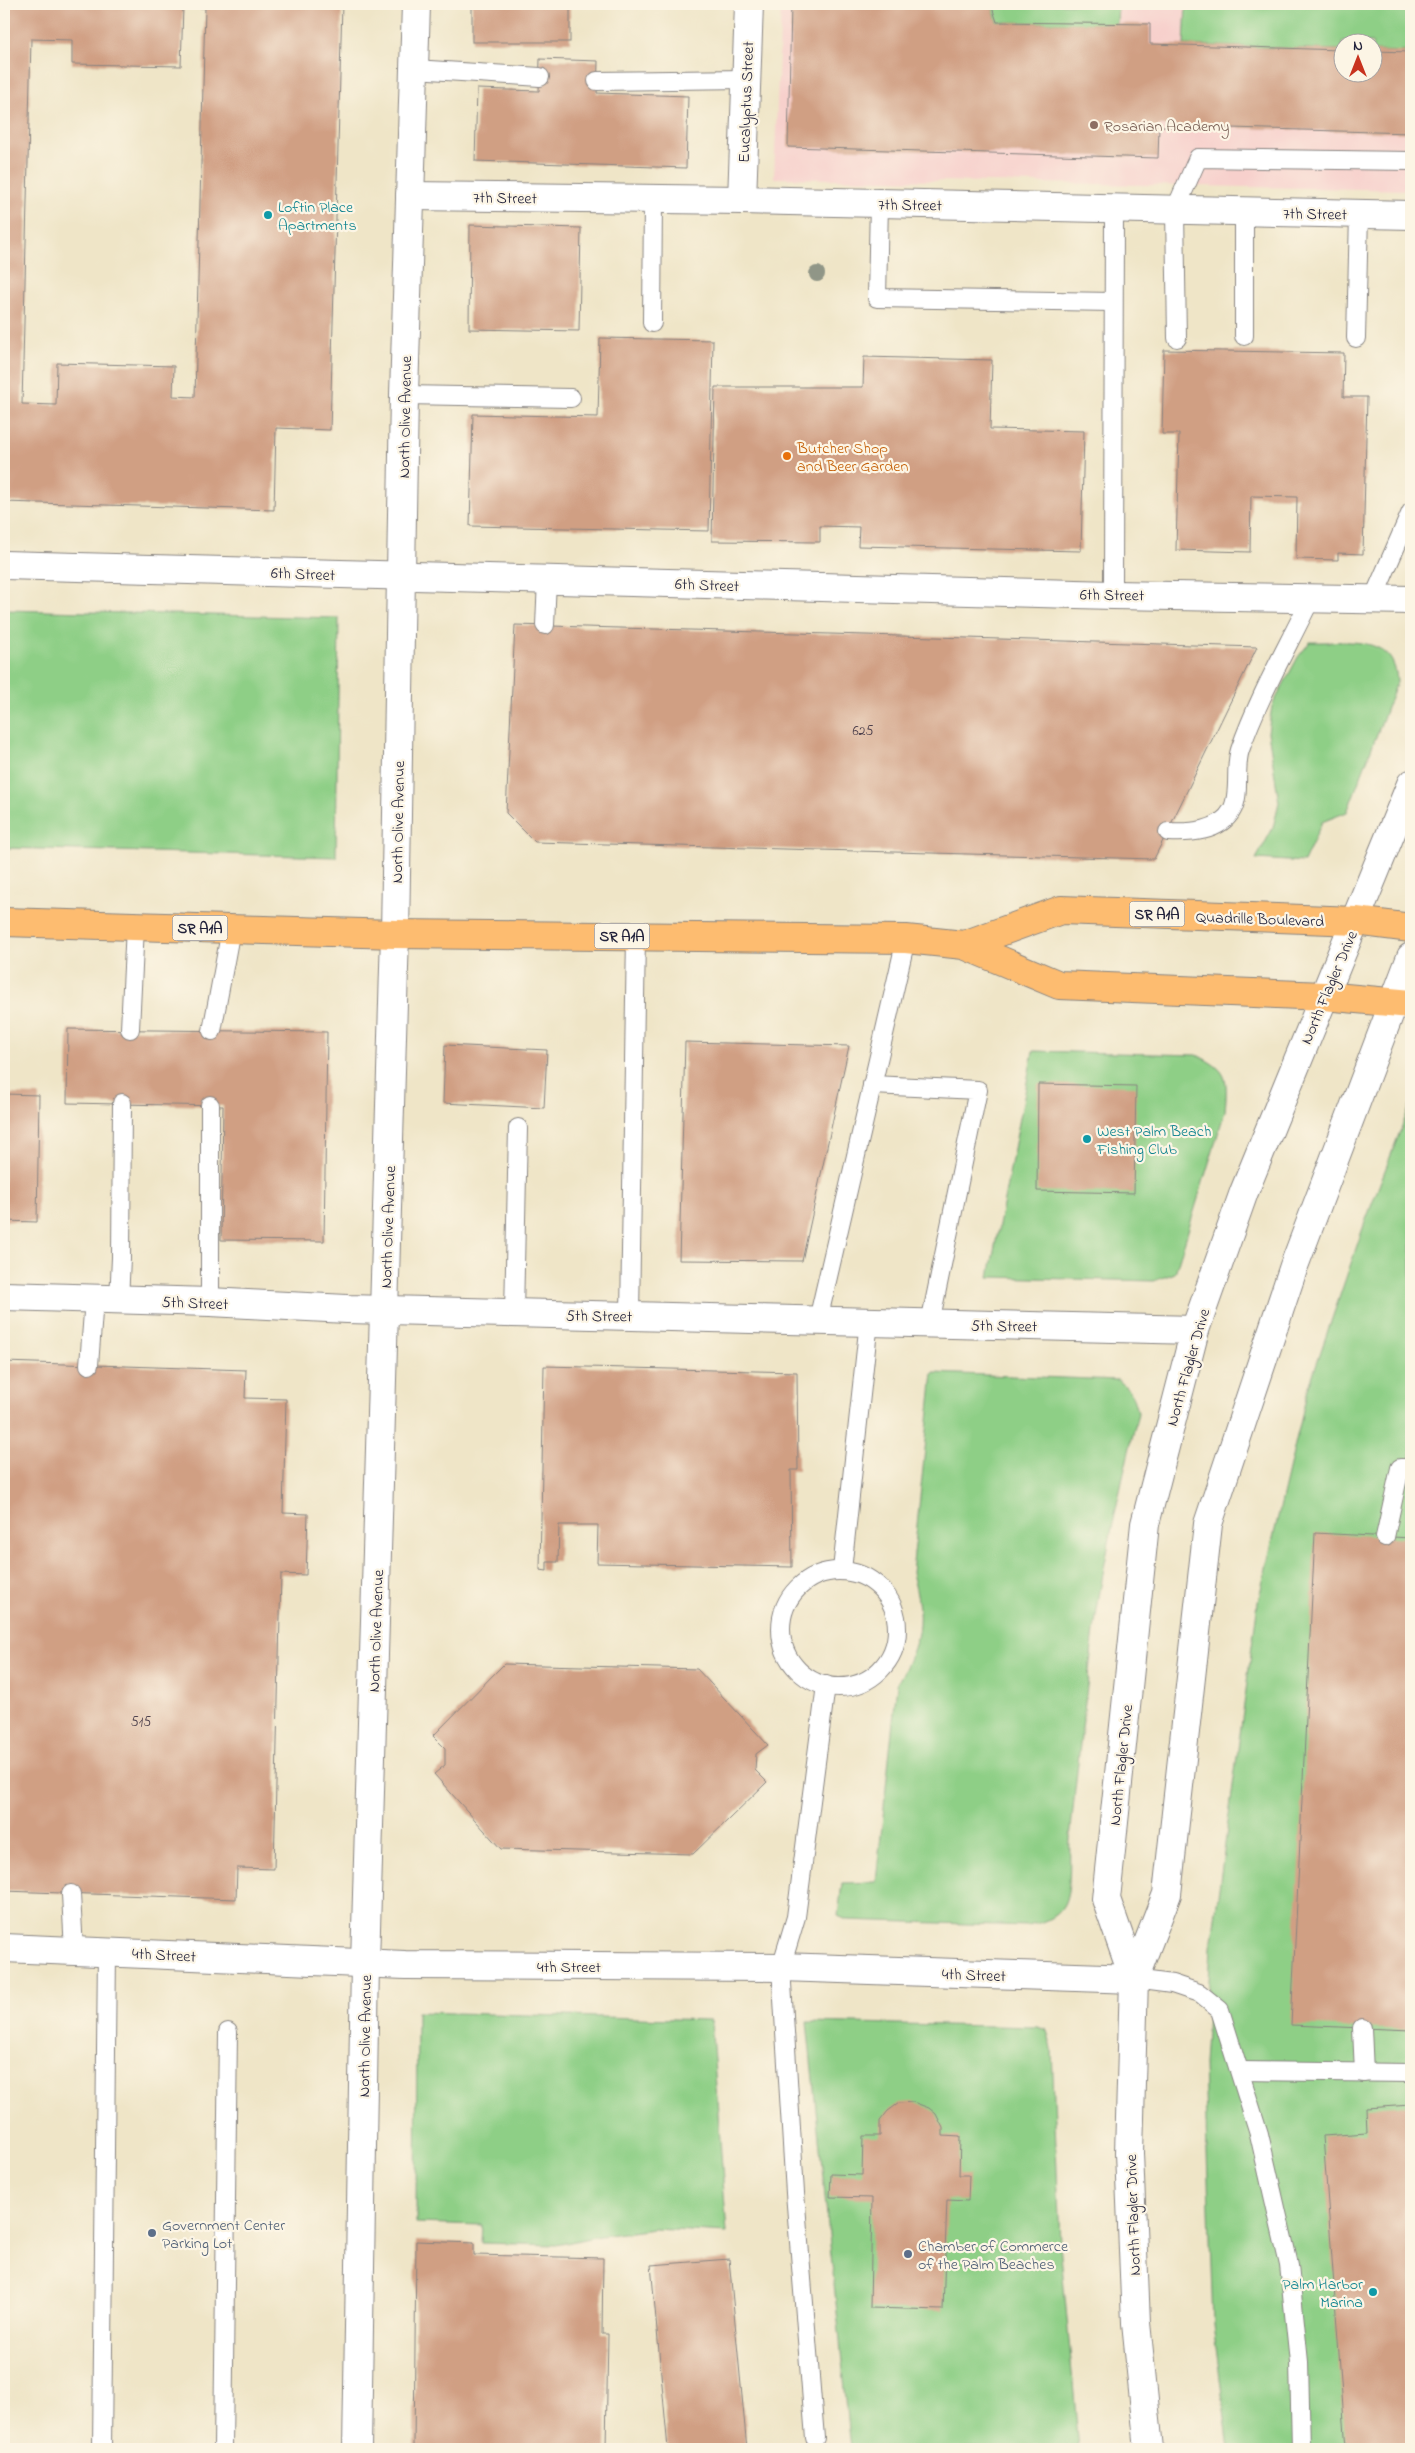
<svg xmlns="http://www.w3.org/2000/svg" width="1415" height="2453" font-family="'Indie Flower',sans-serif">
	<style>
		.built { fill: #f7d0cc; fill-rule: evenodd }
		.green { fill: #8ecf86; stroke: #587860 }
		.building { fill: #d09f83; fill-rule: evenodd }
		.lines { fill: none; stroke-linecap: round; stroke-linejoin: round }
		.service-casing { stroke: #888481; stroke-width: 20 }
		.minor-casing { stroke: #888481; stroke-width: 30 }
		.tertiary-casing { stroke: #888481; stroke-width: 30 }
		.primary-casing { stroke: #888481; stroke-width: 30 }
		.service { stroke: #fff; stroke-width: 18 }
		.minor { stroke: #fff; stroke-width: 28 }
		.tertiary { stroke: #fff; stroke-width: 28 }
		.primary { stroke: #fdbc70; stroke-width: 28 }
		.tree { fill: #909687 }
		.education-dot { fill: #8d6e63; stroke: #fcf5e5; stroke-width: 2 }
		.culture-dot { fill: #0f9aa8; stroke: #fcf5e5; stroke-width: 2 }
		.food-dot { fill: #e8710a; stroke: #fcf5e5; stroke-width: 2 }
		.service-dot { fill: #5c6f8a; stroke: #fcf5e5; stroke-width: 2 }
		.labels { text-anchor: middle; stroke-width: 4.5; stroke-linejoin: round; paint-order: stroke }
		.number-label { font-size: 14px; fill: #4e414d }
		.shield { fill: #fcf5e5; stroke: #63616e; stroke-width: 1 }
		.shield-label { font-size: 15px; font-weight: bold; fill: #22223b }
		.street-label { font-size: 16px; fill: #22223b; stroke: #fcf5e5 }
		.education-label { font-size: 16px; fill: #785e54; stroke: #fcf5e5; text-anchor: start }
		.culture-label { font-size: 16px; fill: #0d838f; stroke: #fcf5e5; text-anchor: start }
		.food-label { font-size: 16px; fill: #c56008; stroke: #fcf5e5; text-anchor: start }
		.service-label { font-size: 16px; fill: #4e5e75; stroke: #fcf5e5; text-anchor: start }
	</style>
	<rect width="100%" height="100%" fill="#fcf5e5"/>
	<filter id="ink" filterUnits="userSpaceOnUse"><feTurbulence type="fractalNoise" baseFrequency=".02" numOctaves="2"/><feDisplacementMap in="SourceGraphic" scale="10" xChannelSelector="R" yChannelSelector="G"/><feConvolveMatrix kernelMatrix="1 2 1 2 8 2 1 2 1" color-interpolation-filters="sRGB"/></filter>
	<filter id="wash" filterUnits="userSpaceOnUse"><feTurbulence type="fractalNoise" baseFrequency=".0096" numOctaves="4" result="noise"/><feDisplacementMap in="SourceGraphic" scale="20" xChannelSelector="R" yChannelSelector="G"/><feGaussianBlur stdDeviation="1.12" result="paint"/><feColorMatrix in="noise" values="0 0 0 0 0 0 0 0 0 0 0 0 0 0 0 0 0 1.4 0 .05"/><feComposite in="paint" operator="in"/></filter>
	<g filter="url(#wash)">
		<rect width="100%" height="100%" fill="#efe5c7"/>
		<!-- built -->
		<path class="built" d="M781 4H1411V190L774 178ZM1342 42H1372V72H1342Z"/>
		<!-- green -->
		<g class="green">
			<polygon points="991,4 1118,4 1117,24 997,22"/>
			<polygon points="1186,4 1411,4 1411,52 1373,51 1372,42 1342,42 1342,50 1184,45"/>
			<polygon points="4,610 339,618 336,857 4,848"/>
			<path d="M1310 642C1347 643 1395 633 1397 682L1347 812 1322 822 1304 862 1256 859 1273 828 1279 802 1268 732 1272 706 1298 657Z"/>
			<path d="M1033 1051 1197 1055C1228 1071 1228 1076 1225 1111L1175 1273 1154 1281 989 1277Z"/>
			<polygon points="1411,1103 1411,2449 1229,2449 1213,2324 1204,2065 1211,1947 1258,1602 1308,1389 1365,1222"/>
			<path d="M933 1373 1118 1380C1131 1390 1135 1397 1138 1413 1119 1493 1100 1574 1091 1655 1083 1716 1076 1777 1070 1839 1069 1857 1072 1892 1063 1906 1055 1919 1041 1923 1027 1926L847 1920 838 1916 842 1883 876 1882 897 1684C921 1640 925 1622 912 1573Z"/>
			<polygon points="417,2012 711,2020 727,2233 654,2229 600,2236 556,2245 481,2243 482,2225 416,2223"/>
			<polygon points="807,2022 1037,2027 1047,2030 1052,2049 1060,2243 1079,2449 839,2449 851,2448"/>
		</g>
		<g id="blocks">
			<!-- building -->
			<g class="building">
				<path d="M4 4H342L330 430 276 428 274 510 4 502ZM183 7 205 8 195 397 173 396 174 366 57 363 56 405 22 404 31 39 72 40V64L181 66Z"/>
				<rect x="472" y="4" width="98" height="38"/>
				<polygon points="791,4 991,4 997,22 1150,24 1150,44 1342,50 1342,72 1372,72 1372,51 1411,52 1411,133 1159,126 1158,158 788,147"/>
				<polygon points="540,59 598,61 597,93 688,96 686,168 475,161 477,89 539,91"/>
				<polygon points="470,225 581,228 579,331 469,329"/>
				<polygon points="600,338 713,340 709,531 470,526 473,414 598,417"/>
				<polygon points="1164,350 1344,353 1343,397 1367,397 1363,554 1338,553 1338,560 1296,559 1297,497 1251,496 1250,552 1176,550 1179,434 1162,434"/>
				<polygon points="864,357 992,360 990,429 1084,431 1081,551 858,546 859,527 820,526 820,542 712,541 715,387 863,387"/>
				<polygon points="515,625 935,637 1257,647 1154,859 820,850 535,842 506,813"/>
				<polygon points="68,1029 327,1032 324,1241 221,1240 223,1106 67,1103"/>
				<polygon points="685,1042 849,1046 802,1261 679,1260"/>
				<polygon points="445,1045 547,1050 544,1108 443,1103"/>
				<polygon points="1038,1084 1136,1086 1134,1193 1037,1191"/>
				<polygon points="4,1094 39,1095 37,1222 4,1221"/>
				<polygon points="4,1362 246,1370 245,1398 286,1399 283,1513 308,1514 306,1575 281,1574 274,1869 237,1868 236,1899 4,1891"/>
				<polygon points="544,1366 797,1372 798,1470 791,1470 792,1567 597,1563 598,1525 559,1525 558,1562 547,1562 547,1571 540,1570"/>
				<polygon points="1315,1533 1411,1538 1411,2030 1291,2025"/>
				<polygon points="504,1664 697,1669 768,1745 756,1754 755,1770 767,1782 693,1854 501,1849 434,1774 445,1765 445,1748 433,1736"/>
				<polygon points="913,2102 929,2108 936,2114 943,2128 943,2136 960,2137 959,2175 969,2175 968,2201 947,2200 943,2310 870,2308 872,2198 830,2197 831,2174 862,2175 863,2136 880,2136 880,2121 888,2111 899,2103"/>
				<polygon points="1411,2105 1411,2449 1346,2449 1323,2136 1367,2133 1366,2108"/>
				<polygon points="416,2241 474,2243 474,2255 603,2258 602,2334 608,2334 606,2449 414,2449"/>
				<polygon points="729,2259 747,2449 668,2449 651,2265"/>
			</g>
		</g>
	</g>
	<g filter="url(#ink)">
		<use href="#blocks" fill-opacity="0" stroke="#888481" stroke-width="1"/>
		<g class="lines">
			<defs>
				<g id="service">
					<polyline points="414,69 540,77"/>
					<polyline points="597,81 746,79"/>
					<polyline points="879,203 877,298 1113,302"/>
					<polyline points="1244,211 1244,336"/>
					<polyline points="652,323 653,199"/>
					<polyline points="1177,338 1175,210 1198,158 1411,161"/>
					<polyline points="1356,338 1359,214"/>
					<polyline points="404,395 571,398"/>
					<polyline points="1113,595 1114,208"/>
					<polyline points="1373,599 1411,512"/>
					<polyline points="545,625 547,580"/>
					<path d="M1168 832C1190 833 1220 832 1232 810 1241 794 1234 768 1240 750 1258 698 1287 648 1311 598"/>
					<polyline points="130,1029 135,926"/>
					<polyline points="212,1031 231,929"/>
					<polyline points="872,1085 978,1090 930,1323"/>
					<polyline points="119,1300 121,1258 122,1103"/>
					<polyline points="210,1302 210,1105"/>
					<polyline points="514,1313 518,1128"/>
					<polyline points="630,1315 636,936"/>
					<polyline points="818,1320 906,939"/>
					<polyline points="89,1365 94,1299"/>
					<polyline points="1385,1537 1400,1468 1411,1468"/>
					<polyline points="842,1570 869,1321"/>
					<circle cx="839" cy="1629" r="58"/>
					<polyline points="71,1894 74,1951"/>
					<polyline points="1134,1979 1172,1984 1199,1993 1220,2010 1259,2134 1289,2265 1299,2362 1301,2449"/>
					<polyline points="1362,2028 1364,2073"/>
					<polyline points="1240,2071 1411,2073"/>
					<polyline points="815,2438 795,2193 781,1967 796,1917 826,1685"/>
					<polyline points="102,2449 107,1951"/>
					<polyline points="223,2449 228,2032"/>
				</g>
				<g id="minor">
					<polyline points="410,196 742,200 1411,215"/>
					<polyline points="742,200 749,4"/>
					<polyline points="4,565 1113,595 1411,600"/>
					<polyline points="4,1296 210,1302 347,1309 1195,1330"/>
					<polyline points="4,1948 405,1965 781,1967 1134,1979"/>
				</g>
				<g id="tertiary">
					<polyline points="1134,1979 1106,1899 1145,1524 1195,1330 1244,1192 1411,784"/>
					<polyline points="357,2449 365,1963 395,934 404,395 416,4"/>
					<polyline points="1149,2449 1136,2323 1129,2153 1134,1979 1167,1894 1208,1524 1294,1266 1411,957"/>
				</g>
				<g id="primary">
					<polyline points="4,922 395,934 906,939 964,945 1059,985 1324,996 1411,1004"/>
					<polyline points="964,945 1061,910 1356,921 1411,928"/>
				</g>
			</defs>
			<!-- service casing -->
			<use href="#service" class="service-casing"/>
			<!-- minor casing -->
			<use href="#minor" class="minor-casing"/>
			<!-- tertiary casing -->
			<use href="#tertiary" class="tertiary-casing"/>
			<!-- primary casing -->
			<use href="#primary" class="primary-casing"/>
			<!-- service -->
			<use href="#service" class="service"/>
			<!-- minor -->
			<use href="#minor" class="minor"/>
			<!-- tertiary -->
			<use href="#tertiary" class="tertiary"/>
			<!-- primary -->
			<use href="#primary" class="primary"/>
		</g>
		<!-- trees -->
		<circle class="tree" cx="817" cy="274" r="8"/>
	</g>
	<!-- markers -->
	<circle class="education-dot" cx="1094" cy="125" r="5"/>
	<g class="culture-dot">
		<circle cx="268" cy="215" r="5"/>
		<circle cx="1087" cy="1139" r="5"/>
		<circle cx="1373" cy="2292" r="5"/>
	</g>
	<circle class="food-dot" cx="787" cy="456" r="5"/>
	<g class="service-dot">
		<circle cx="152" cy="2233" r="5"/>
		<circle cx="908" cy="2254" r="5"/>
	</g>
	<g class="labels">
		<!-- number labels -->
		<g class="number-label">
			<text x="863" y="735">625</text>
			<text x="141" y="1726">515</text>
		</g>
		<!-- shield labels -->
		<g class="shield">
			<rect x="1129.5" y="901.5" width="55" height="25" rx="4"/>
			<rect x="172.5" y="915.5" width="55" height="25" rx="4"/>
			<rect x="594.5" y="923.5" width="55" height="25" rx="4"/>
		</g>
		<g class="shield-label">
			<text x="1157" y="919">SR A1A</text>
			<text x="200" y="933">SR A1A</text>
			<text x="622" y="941">SR A1A</text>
		</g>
		<!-- street labels -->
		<g class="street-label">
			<text transform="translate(745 102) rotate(-88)" y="6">Eucalyptus Street</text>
			<text transform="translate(505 197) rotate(1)" y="6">7th Street</text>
			<text transform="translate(910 204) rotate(1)" y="6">7th Street</text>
			<text transform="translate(1315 213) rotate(1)" y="6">7th Street</text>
			<text transform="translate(404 417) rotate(-89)" y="6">North Olive Avenue</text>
			<text transform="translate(303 573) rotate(2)" y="6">6th Street</text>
			<text transform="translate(707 584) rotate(2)" y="6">6th Street</text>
			<text transform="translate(1112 594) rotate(1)" y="6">6th Street</text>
			<text transform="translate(397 822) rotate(-89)" y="6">North Olive Avenue</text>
			<text transform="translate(1260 918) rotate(2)" y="6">Quadrille Boulevard</text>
			<text transform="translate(1328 987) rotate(-67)" y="6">North Flagler Drive</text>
			<text transform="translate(387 1227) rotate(-88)" y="6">North Olive Avenue</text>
			<text transform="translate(195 1302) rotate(2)" y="6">5th Street</text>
			<text transform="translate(599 1315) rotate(1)" y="6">5th Street</text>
			<text transform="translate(1004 1325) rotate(1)" y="6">5th Street</text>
			<text transform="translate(1187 1367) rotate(-74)" y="6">North Flagler Drive</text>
			<text transform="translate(375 1631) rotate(-88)" y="6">North Olive Avenue</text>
			<text transform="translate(1120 1765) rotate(-84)" y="6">North Flagler Drive</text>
			<text transform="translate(164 1954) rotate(3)" y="6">4th Street</text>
			<text x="569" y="1972">4th Street</text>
			<text transform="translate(974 1974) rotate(2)" y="6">4th Street</text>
			<text transform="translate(364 2036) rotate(-89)" y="6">North Olive Avenue</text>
			<text transform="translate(1132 2215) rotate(-92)" y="6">North Flagler Drive</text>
		</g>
		<!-- education labels -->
		<g class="education-label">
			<text x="1104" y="131">Rosarian Academy</text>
		</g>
		<!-- culture labels -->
		<g class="culture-label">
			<text x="278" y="212">Loftin Place<tspan x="278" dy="18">Apartments</tspan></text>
			<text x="1097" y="1136">West Palm Beach<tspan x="1097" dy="18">Fishing Club</tspan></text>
			<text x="1363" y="2289" text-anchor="end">Palm Harbor<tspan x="1363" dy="18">Marina</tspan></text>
		</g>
		<!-- food labels -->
		<g class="food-label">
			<text x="797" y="453">Butcher Shop<tspan x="797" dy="18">and Beer Garden</tspan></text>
		</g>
		<!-- service labels -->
		<g class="service-label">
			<text x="162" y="2230">Government Center<tspan x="162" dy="18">Parking Lot</tspan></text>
			<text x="918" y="2251">Chamber of Commerce<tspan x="918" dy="18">of the Palm Beaches</tspan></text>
		</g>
	</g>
	<!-- margin -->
	<rect width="1415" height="2453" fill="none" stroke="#fcf5e5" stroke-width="20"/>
	<!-- north arrow -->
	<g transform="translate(1358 58)"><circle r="24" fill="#fcf5e5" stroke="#a5a1a1"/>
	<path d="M0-4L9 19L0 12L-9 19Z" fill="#c8321e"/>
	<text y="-8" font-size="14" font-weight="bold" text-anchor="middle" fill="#22223b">N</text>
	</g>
</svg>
